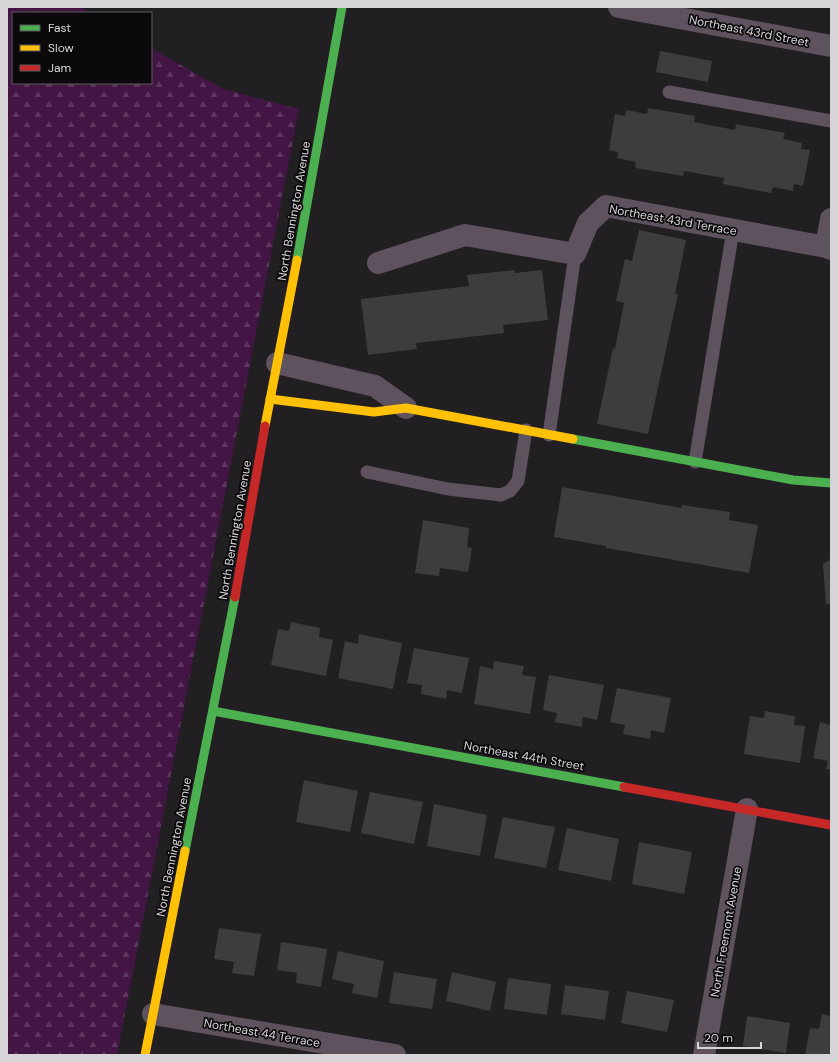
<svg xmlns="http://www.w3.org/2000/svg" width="838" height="1062" font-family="'DM Sans',sans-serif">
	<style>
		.forest { fill: url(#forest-firs) }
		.building { fill: #3e3c3e }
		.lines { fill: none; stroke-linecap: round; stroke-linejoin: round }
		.lane { stroke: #5e525f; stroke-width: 13 }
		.street { stroke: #5e525f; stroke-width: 22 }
		.fast { stroke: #4caf50; stroke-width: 9 }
		.slow { stroke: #ffc107; stroke-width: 9 }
		.jam { stroke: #c62828; stroke-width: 9 }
		.labels { text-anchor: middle; stroke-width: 3.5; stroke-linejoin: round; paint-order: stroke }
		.street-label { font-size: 12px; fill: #d7d4d7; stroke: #0b090b }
	</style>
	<defs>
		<pattern id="forest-firs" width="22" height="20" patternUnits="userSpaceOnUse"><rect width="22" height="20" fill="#431545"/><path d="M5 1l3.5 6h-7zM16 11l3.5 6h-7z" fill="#5d365f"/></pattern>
	</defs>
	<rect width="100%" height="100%" fill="#221f22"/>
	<!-- forest -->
	<polygon class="forest" points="7,7 80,7 90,13 13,13 13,83 151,83 151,48 223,89 299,109 117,1055 7,1055"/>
	<!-- building -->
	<g class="building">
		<polygon points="660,51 712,61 708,82 656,72"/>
		<polygon points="648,108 695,116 694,122 735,130 736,124 785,133 783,139 802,143 801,149 810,150 803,186 794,184 793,191 773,187 771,193 723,184 724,178 684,171 683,176 635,168 636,162 617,158 618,152 609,150 615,114 625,116 626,110 647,114"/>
		<polygon points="639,230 686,240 675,294 678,294 648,434 597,424 613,348 615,349 624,303 616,301 625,259 632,261"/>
		<polygon points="515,270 515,273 542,270 548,320 503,325 504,333 416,343 417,349 368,355 361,299 469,286 467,275"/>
		<polygon points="562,487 682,508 682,505 730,512 729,520 758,525 749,573 606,548 606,546 554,537"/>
		<polygon points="423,520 469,528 467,547 472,548 468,572 440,568 439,576 415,573"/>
		<polygon points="831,559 831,603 826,604 823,564"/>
		<polygon points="291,622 320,628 319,637 333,640 326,676 271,665 278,629 289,631"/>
		<polygon points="359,634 402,643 393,689 338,678 345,641 358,644"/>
		<polygon points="414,648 469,658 462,693 447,690 446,699 421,694 422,685 407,683"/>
		<polygon points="494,661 524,666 522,675 536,677 530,714 474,704 480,666 493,669"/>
		<polygon points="549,675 604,685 597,720 583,717 582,727 555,722 557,713 543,710"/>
		<polygon points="617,688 671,698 664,733 651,730 650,739 623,734 625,725 610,722"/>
		<polygon points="765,711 795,716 794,725 805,726 800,763 744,754 750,716 764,718"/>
		<polygon points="820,722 831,725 831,770 826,769 828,761 813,758"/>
		<polygon points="304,780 358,791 350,832 296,822"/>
		<polygon points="370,792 423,802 414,844 361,833"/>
		<polygon points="434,804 487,815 480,856 427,846"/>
		<polygon points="503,817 555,827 546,868 494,858"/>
		<polygon points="567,828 619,839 611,881 558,870"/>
		<polygon points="639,842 692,852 684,894 632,884"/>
		<polygon points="219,928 261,934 254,976 232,973 234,962 214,959"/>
		<polygon points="281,942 327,949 321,987 296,983 297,973 277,970"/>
		<polygon points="338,951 384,961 377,998 352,993 354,984 332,979"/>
		<polygon points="394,972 437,979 432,1009 389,1003"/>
		<polygon points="452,972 496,982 490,1011 446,1001"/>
		<polygon points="508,978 551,984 547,1015 504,1009"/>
		<polygon points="565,985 609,991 605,1020 561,1014"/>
		<polygon points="627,991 674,1000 667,1032 621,1023"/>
		<polygon points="822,1014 831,1016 831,1055 805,1055 810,1028 819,1029"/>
		<polygon points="747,1016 790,1023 786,1053 743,1046"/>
	</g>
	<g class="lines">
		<!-- lane -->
		<g class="lane">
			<polyline points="669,92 831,121"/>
			<polyline points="549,435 575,254"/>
			<polyline points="695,462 733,230"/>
			<polyline points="367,472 448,489 501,495 510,491 518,481 526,430"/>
		</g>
		<!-- street -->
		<g class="street">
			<polyline points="619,7 831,46"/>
			<polyline points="826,247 831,219"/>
			<polyline points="378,263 465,235 575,254 588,223 606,206 826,247 831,249"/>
			<polyline points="277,363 375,386 406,408"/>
			<polyline points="153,1014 395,1055"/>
			<polyline points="704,1055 747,809"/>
		</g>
		<!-- fast -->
		<g class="fast">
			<polyline points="297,260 342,7"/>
			<polyline points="573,439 793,480 831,483"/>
			<polyline points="213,711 624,787"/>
			<polyline points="185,851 235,597"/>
		</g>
		<!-- slow -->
		<g class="slow">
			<polyline points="270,399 374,412 406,408 573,439"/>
			<polyline points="265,426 297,260"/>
			<polyline points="145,1055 185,851"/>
		</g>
		<!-- jam -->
		<g class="jam">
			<polyline points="235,597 265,426"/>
			<polyline points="624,787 831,825"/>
		</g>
	</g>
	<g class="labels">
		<!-- street labels -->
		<g class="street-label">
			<text transform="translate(749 31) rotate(11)" y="4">Northeast 43rd Street</text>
			<text transform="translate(294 211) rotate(-80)" y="4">North Bennington Avenue</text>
			<text transform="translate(673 220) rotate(10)" y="4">Northeast 43rd Terrace</text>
			<text transform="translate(235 530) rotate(-80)" y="4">North Bennington Avenue</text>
			<text transform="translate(524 756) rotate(10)" y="4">Northeast 44th Street</text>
			<text transform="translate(174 847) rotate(-79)" y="4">North Bennington Avenue</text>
			<text transform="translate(726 932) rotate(-80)" y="4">North Freemont Avenue</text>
			<text transform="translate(262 1033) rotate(10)" y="4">Northeast 44 Terrace</text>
		</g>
	</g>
	<!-- border -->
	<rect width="838" height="1062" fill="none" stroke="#d7d4d7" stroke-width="16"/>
	<!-- legend -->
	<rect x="12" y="12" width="140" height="72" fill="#0b090b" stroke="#5d5a5d"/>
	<rect x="20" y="25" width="20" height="6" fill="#4caf50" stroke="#5d5a5d"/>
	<text x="48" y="32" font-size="12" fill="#d7d4d7">Fast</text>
	<rect x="20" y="45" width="20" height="6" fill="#ffc107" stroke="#5d5a5d"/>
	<text x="48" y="52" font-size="12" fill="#d7d4d7">Slow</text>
	<rect x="20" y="65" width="20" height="6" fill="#c62828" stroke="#5d5a5d"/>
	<text x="48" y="72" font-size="12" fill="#d7d4d7">Jam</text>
	<!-- scale -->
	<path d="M698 1042v6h63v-6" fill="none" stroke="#d7d4d7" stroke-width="2"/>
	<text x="704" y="1042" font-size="12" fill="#d7d4d7" stroke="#0b090b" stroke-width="3" paint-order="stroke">20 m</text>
</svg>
